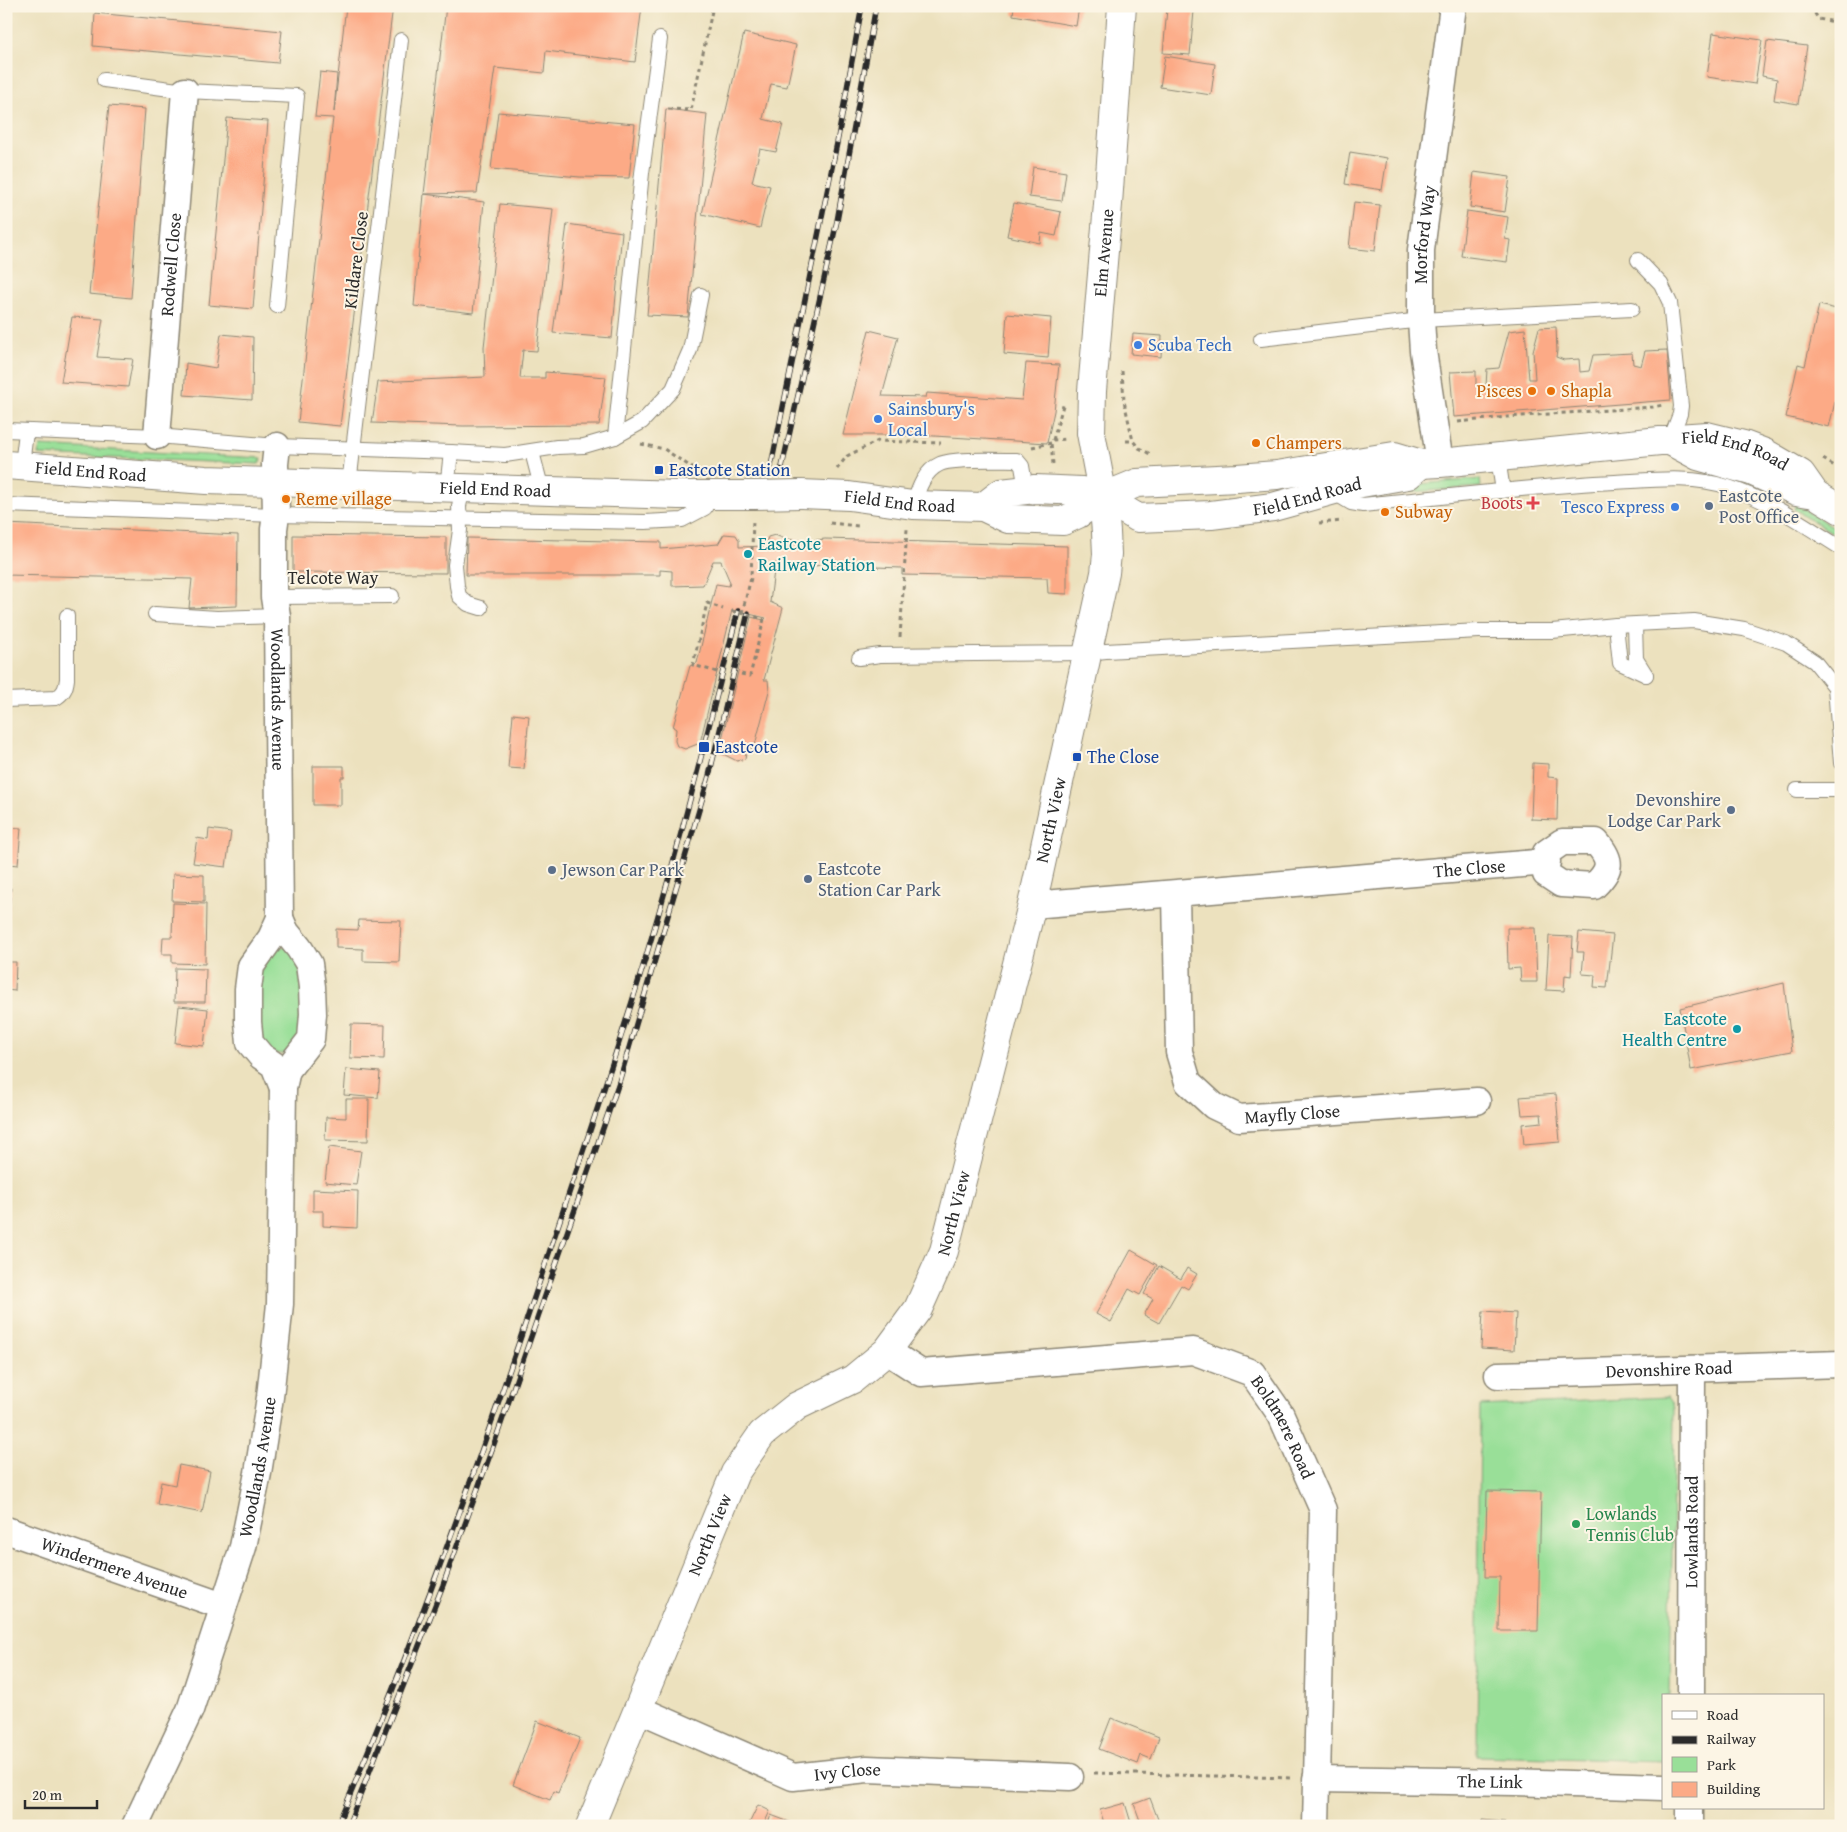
<svg xmlns="http://www.w3.org/2000/svg" width="1847" height="1832" font-family="'Gentium Book Plus',serif">
	<style>
		.green { fill: #99df98; stroke: #628562 }
		.building { fill: #fcaa86 }
		.lines { fill: none; stroke-linecap: round; stroke-linejoin: round }
		.service-casing { stroke: #8c8674; stroke-width: 16 }
		.minor-casing { stroke: #8c8674; stroke-width: 29 }
		.tertiary-casing { stroke: #8c8674; stroke-width: 30 }
		.path { stroke: #8c8674; stroke-width: 3; stroke-dasharray: 4 4; stroke-linecap: butt }
		.service { stroke: #fff; stroke-width: 14 }
		.minor { stroke: #fff; stroke-width: 26 }
		.tertiary { stroke: #fff; stroke-width: 28 }
		.rail-casing { stroke: #2b2b2b; stroke-width: 5.5 }
		.rail { stroke: #fcf5e5; stroke-width: 4; stroke-dasharray: 11; stroke-linecap: butt }
		.tertiary-bridge-casing { stroke: #8c8674; stroke-width: 30; stroke-linecap: butt }
		.path-bridge { stroke: #8c8674; stroke-width: 3; stroke-dasharray: 4 4; stroke-linecap: butt }
		.tertiary-bridge { stroke: #fff; stroke-width: 28 }
		.shop-dot { fill: #3f7fe0; stroke: #fcf5e5; stroke-width: 2 }
		.food-dot { fill: #e8710a; stroke: #fcf5e5; stroke-width: 2 }
		.transit-dot { fill: #1a4fb4; stroke: #fcf5e5; stroke-width: 2 }
		.health-dot { fill: #e0444e; stroke: #fcf5e5; stroke-width: 2 }
		.service-dot { fill: #5c6f8a; stroke: #fcf5e5; stroke-width: 2 }
		.culture-dot { fill: #0f9aa8; stroke: #fcf5e5; stroke-width: 2 }
		.leisure-dot { fill: #2e9e5b; stroke: #fcf5e5; stroke-width: 2 }
		.labels { text-anchor: middle; stroke-width: 4; stroke-linejoin: round; paint-order: stroke }
		.street-label { font-size: 18px; fill: #2b2b2b; stroke: #fcf5e5 }
		.shop-label { font-size: 18px; fill: #366cbe; stroke: #fcf5e5; text-anchor: start }
		.food-label { font-size: 18px; fill: #c56008; stroke: #fcf5e5; text-anchor: start }
		.transit-label { font-size: 18px; fill: #164399; stroke: #fcf5e5; text-anchor: start }
		.service-label { font-size: 18px; fill: #4e5e75; stroke: #fcf5e5; text-anchor: start }
		.health-label { font-size: 18px; fill: #be3a42; stroke: #fcf5e5; text-anchor: end }
		.culture-label { font-size: 18px; fill: #0d838f; stroke: #fcf5e5; text-anchor: start }
		.leisure-label { font-size: 18px; fill: #27864d; stroke: #fcf5e5; text-anchor: start }
	</style>
	<rect width="100%" height="100%" fill="#fcf5e5"/>
	<filter id="ink" filterUnits="userSpaceOnUse"><feTurbulence type="fractalNoise" baseFrequency=".02" numOctaves="2"/><feDisplacementMap in="SourceGraphic" scale="10" xChannelSelector="R" yChannelSelector="G"/><feConvolveMatrix kernelMatrix="1 2 1 2 8 2 1 2 1" color-interpolation-filters="sRGB"/></filter>
	<filter id="wash" filterUnits="userSpaceOnUse"><feTurbulence type="fractalNoise" baseFrequency=".0096" numOctaves="4" result="noise"/><feDisplacementMap in="SourceGraphic" scale="20" xChannelSelector="R" yChannelSelector="G"/><feGaussianBlur stdDeviation="1.12" result="paint"/><feColorMatrix in="noise" values="0 0 0 0 0 0 0 0 0 0 0 0 0 0 0 0 0 1.4 0 .05"/><feComposite in="paint" operator="in"/></filter>
	<g filter="url(#wash)">
		<rect width="100%" height="100%" fill="#ece1be"/>
		<!-- green -->
		<g class="green">
			<polygon points="40,446 262,458 259,464 38,455"/>
			<polygon points="1480,479 1481,487 1358,496 1357,489"/>
			<polygon points="1795,504 1841,531 1841,538 1794,509"/>
			<polygon points="275,947 287,947 299,958 304,1038 284,1054 270,1053 257,1042 258,974"/>
			<polygon points="1668,1397 1673,1404 1674,1409 1670,1696 1663,1696 1663,1761 1477,1756 1480,1406"/>
		</g>
		<g id="blocks">
			<!-- building -->
			<g class="building">
				<polygon points="346,6 393,6 340,426 298,422 333,118 315,117 320,72 337,74 334,112"/>
				<polygon points="446,6 642,6 635,62 546,51 544,73 495,68 477,193 424,194"/>
				<polygon points="1014,6 1077,6 1079,7 1076,26 1013,15"/>
				<polygon points="1167,9 1194,11 1190,55 1163,53"/>
				<polygon points="95,13 282,31 278,63 93,46"/>
				<polygon points="744,33 796,45 787,87 771,84 763,119 783,124 776,152 760,149 752,182 770,186 760,228 702,214"/>
				<polygon points="1713,33 1762,40 1755,84 1707,77"/>
				<polygon points="1767,41 1807,46 1798,104 1774,100 1777,79 1762,76"/>
				<polygon points="1165,56 1215,64 1211,95 1160,87"/>
				<polygon points="109,106 145,109 131,298 89,294"/>
				<polygon points="666,109 707,114 688,317 647,315"/>
				<polygon points="498,112 635,124 629,178 580,177 491,169"/>
				<polygon points="227,118 268,121 253,309 209,305"/>
				<polygon points="1350,152 1387,158 1382,190 1345,184"/>
				<polygon points="1033,167 1066,172 1062,201 1029,197"/>
				<polygon points="1474,172 1510,177 1505,212 1470,207"/>
				<polygon points="424,194 484,202 473,313 414,306"/>
				<polygon points="1354,202 1380,205 1375,251 1349,248"/>
				<polygon points="1014,203 1061,212 1056,236 1041,233 1040,243 1007,236"/>
				<polygon points="500,204 553,209 537,351 523,350 520,378 545,378 545,372 606,377 599,425 463,426 372,423 378,382 485,377 484,347"/>
				<polygon points="1467,211 1508,217 1505,239 1510,240 1507,262 1461,256"/>
				<polygon points="567,224 622,232 612,338 553,333"/>
				<polygon points="1819,305 1841,310 1841,377 1829,427 1786,417 1798,364 1805,366"/>
				<polygon points="1007,314 1051,318 1048,358 1004,354"/>
				<polygon points="72,317 103,319 97,357 133,359 128,387 61,382"/>
				<polygon points="1556,327 1557,351 1556,357 1564,360 1579,359 1580,372 1589,371 1593,355 1632,353 1633,364 1641,366 1645,351 1667,350 1671,400 1454,417 1450,372 1476,371 1476,387 1486,386 1487,369 1499,368 1509,331 1525,329 1529,379 1535,379 1533,351 1539,328"/>
				<polygon points="869,330 898,337 882,396 926,397 927,393 1022,400 1026,363 1059,365 1054,411 1047,443 918,435 843,435"/>
				<polygon points="221,334 253,337 252,400 184,395 186,363 216,368"/>
				<polygon points="1133,334 1162,336 1161,357 1131,354"/>
				<polygon points="6,524 238,535 237,606 189,608 192,579 6,575"/>
				<polygon points="724,534 736,535 739,540 739,547 765,546 768,537 775,535 785,539 807,541 825,539 1067,546 1067,594 1048,593 1047,578 902,575 902,568 823,565 805,567 775,563 770,602 783,608 764,680 768,680 769,691 754,749 747,747 745,759 737,761 719,752 751,617 764,620 766,618 732,610 700,743 685,749 677,746 675,741 676,729 673,727 690,666 697,663 716,584 729,586 730,582 721,561 713,561 703,585 672,586 672,571 660,570 660,575 466,575 467,538 661,542 661,549 718,544"/>
				<polygon points="293,535 446,537 446,573 293,572"/>
				<polygon points="513,714 529,716 524,769 508,768"/>
				<polygon points="1533,763 1548,764 1548,777 1558,778 1557,820 1531,819"/>
				<polygon points="313,766 344,766 344,777 341,777 341,805 313,805"/>
				<polygon points="6,827 21,828 18,865 9,864 8,881 6,881"/>
				<polygon points="209,829 231,832 226,867 193,863 197,838 208,840"/>
				<polygon points="173,874 204,875 204,902 172,901"/>
				<polygon points="6,888 11,888 8,921 6,921"/>
				<polygon points="173,903 206,904 205,964 172,963 172,954 162,954 163,937 172,937"/>
				<polygon points="359,920 401,921 399,962 363,961 363,949 336,948 336,929 358,930"/>
				<polygon points="1507,928 1535,928 1537,982 1521,982 1520,968 1508,969"/>
				<polygon points="1579,932 1613,935 1607,988 1594,987 1595,975 1582,974 1584,952 1577,952"/>
				<polygon points="1549,936 1573,937 1571,976 1565,975 1564,991 1546,990"/>
				<polygon points="6,962 16,962 15,991 6,990"/>
				<polygon points="175,968 206,969 205,1002 174,1002"/>
				<polygon points="1784,983 1792,1051 1691,1070 1680,1008"/>
				<polygon points="179,1006 208,1009 204,1046 175,1043"/>
				<polygon points="351,1024 385,1025 384,1059 350,1058"/>
				<polygon points="346,1069 380,1072 378,1098 344,1095"/>
				<polygon points="1556,1094 1560,1142 1524,1145 1522,1124 1542,1122 1541,1114 1522,1115 1520,1097"/>
				<polygon points="346,1099 369,1099 368,1141 325,1140 326,1117 346,1118"/>
				<polygon points="329,1147 361,1151 356,1185 325,1182"/>
				<polygon points="313,1189 358,1191 357,1228 323,1226 323,1211 313,1211"/>
				<polygon points="1131,1250 1157,1265 1140,1295 1129,1289 1111,1322 1096,1314"/>
				<polygon points="1159,1266 1181,1279 1187,1268 1197,1274 1188,1289 1181,1285 1159,1323 1144,1315 1153,1299 1144,1294"/>
				<polygon points="1483,1311 1516,1313 1514,1350 1481,1348"/>
				<polygon points="179,1465 210,1471 202,1513 157,1504 161,1482 175,1485"/>
				<polygon points="1487,1491 1541,1492 1538,1631 1499,1631 1500,1577 1485,1577"/>
				<polygon points="1111,1718 1159,1737 1151,1759 1141,1755 1138,1764 1099,1749"/>
				<polygon points="537,1721 580,1738 558,1793 554,1791 550,1800 513,1785"/>
				<polygon points="1150,1798 1159,1822 1149,1826 1142,1826 1134,1804"/>
				<polygon points="1125,1803 1132,1826 1105,1826 1100,1810"/>
				<polygon points="758,1805 770,1811 763,1826 748,1826"/>
				<polygon points="771,1815 800,1826 767,1826"/>
				<polygon points="1482,1820 1505,1822 1504,1826 1482,1826"/>
			</g>
		</g>
	</g>
	<g filter="url(#ink)">
		<use href="#blocks" fill-opacity="0" stroke="#8c8674" stroke-width="1"/>
		<g class="lines">
			<defs>
				<g id="service">
					<polyline points="104,80 185,91 297,96 277,306"/>
					<polyline points="1638,260 1661,284 1670,303 1681,406 1680,414 1670,440"/>
					<polyline points="1261,339 1421,320 1632,309"/>
					<polyline points="6,430 157,436 277,446 451,452 505,455 557,447 584,446 615,437 642,422 673,389 690,350 701,295"/>
					<polyline points="615,437 642,173 660,39"/>
					<polyline points="532,452 542,490"/>
					<polyline points="1498,458 1503,491"/>
					<polyline points="22,465 26,432"/>
					<polyline points="349,484 401,40"/>
					<polyline points="447,488 451,452"/>
					<polyline points="463,488 459,506 460,530 455,565 457,586 459,596 468,604 481,608"/>
					<path d="M1331 491 1351 503 1363 505C1447 497 1531 486 1615 482 1653 480 1692 475 1728 487 1769 500 1804 525 1841 548"/>
					<polyline points="6,505 276,515 645,522 682,520 705,508 710,496"/>
					<path d="M913 505C918 490 924 471 940 464 953 458 1000 460 1017 460L1022 466 1026 489"/>
					<polyline points="274,597 392,596"/>
					<polyline points="155,614 217,618 277,616"/>
					<polyline points="1616,625 1620,663 1646,675"/>
					<polyline points="1635,625 1636,659 1646,675"/>
					<polyline points="859,658 880,655 1087,653 1106,651 1479,631 1552,631 1616,625 1694,621 1744,629 1786,643 1815,662 1835,687 1841,763"/>
					<path d="M6 700 56 698C64 693 66 688 67 679V616"/>
					<polyline points="1797,790 1841,790"/>
				</g>
				<g id="minor">
					<path id="s1" d="M157 436 185 91"/>
					<path id="s2" d="M277 446 275 464 276 515 274 529V597L277 616 280 918 271 938 251 966 248 989V1022L250 1043 261 1056 274 1065 283 1088"/>
					<path id="s3" d="M1440 463 1423 351 1421 320V250L1453 6"/>
					<path d="M1562 842H1596C1612 860 1612 869 1594 886L1561 884 1546 874V853Z"/>
					<path id="s4" d="M1176 894 1179 1052 1188 1082 1214 1106 1239 1118 1477 1101"/>
					<path id="s5" d="M1032 905 1547 862"/>
					<path id="s6" d="M887 1351 921 1373 1193 1351 1252 1373 1281 1415 1323 1510 1316 1826"/>
					<path id="s7" d="M1498 1375 1841 1364"/>
					<path id="s8" d="M6 1530 223 1606"/>
					<path id="s9" d="M1691 1696 1692 1369"/>
					<path id="s10" d="M638 1709 793 1777 867 1769 1070 1777"/>
					<path id="s11" d="M1316 1779 1514 1782 1663 1787"/>
					<path id="s12" d="M135 1826 190 1710 243 1547 258 1473 270 1397 280 1304 283 1088 287 1070 311 1039 313 1014 312 987 309 964 299 948 286 932 280 918"/>
					<polyline points="1690,1826 1690,1808"/>
				</g>
				<g id="tertiary">
					<path id="s13" d="M1670 441 1677 438 1707 436 1744 445 1765 453 1801 474 1815 494 1841 510"/>
					<path id="s14" d="M6 465 206 480 679 495H753"/>
					<path id="s15" d="M801 494 849 496 913 505 983 507 1008 519 1063 521 1078 514 1103 497 1137 483 1237 478 1277 475 1394 456 1421 464 1440 463 1660 441H1670L1698 456 1751 471 1796 491 1815 494"/>
					<path id="s16" d="M983 507 1001 493 1035 489 1082 491 1103 497 1138 518 1211 515 1273 507 1356 484 1408 475 1421 464"/>
					<path id="s17" d="M590 1826 735 1473 762 1434 797 1406 853 1379 887 1351 918 1309 944 1251 1032 905 1105 573 1107 554 1106 532 1103 497 1091 433 1092 391 1108 204 1122 6"/>
				</g>
			</defs>
			<!-- service casing -->
			<use href="#service" class="service-casing"/>
			<!-- minor casing -->
			<use href="#minor" class="minor-casing"/>
			<!-- tertiary casing -->
			<use href="#tertiary" class="tertiary-casing"/>
			<!-- path -->
			<g class="path">
				<polyline points="1811,6 1818,19 1841,23"/>
				<polyline points="668,109 691,110 713,6"/>
				<polyline points="1122,371 1124,401 1133,441"/>
				<polyline points="1458,422 1507,417 1653,407 1663,405"/>
				<polyline points="1053,440 1064,402"/>
				<polyline points="1126,441 1133,441 1139,448 1152,455"/>
				<polyline points="641,444 664,449 694,469"/>
				<polyline points="1032,447 1051,443"/>
				<polyline points="1823,459 1841,470"/>
				<polyline points="1053,464 1051,443 1053,440 1067,439"/>
				<polyline points="837,469 847,456 878,441 941,443"/>
				<polyline points="830,523 858,526"/>
				<polyline points="1319,523 1343,521"/>
				<polyline points="742,613 751,578 753,520"/>
				<polyline points="900,637 907,529"/>
				<polyline points="717,672 693,665 707,603 723,609"/>
				<polyline points="741,674 750,676 764,619"/>
				<polyline points="1094,1773 1293,1778"/>
			</g>
			<!-- service -->
			<use href="#service" class="service"/>
			<!-- minor -->
			<use href="#minor" class="minor"/>
			<!-- tertiary -->
			<use href="#tertiary" class="tertiary"/>
			<defs>
				<g id="rail">
					<polyline points="771,466 837,143 862,6"/>
					<polyline points="782,467 837,221 876,6"/>
					<path d="M337 1826C417 1638 485 1446 549 1253 582 1153 617 1054 647 953 681 840 709 726 738 611"/>
					<polyline points="348,1826 443,1585 495,1441 619,1082 709,776 748,613"/>
				</g>
			</defs>
			<!-- rail casing -->
			<use href="#rail" class="rail-casing"/>
			<!-- rail -->
			<use href="#rail" class="rail"/>
			<defs>
				<polyline id="tertiary-bridge" points="753,495 801,494"/>
			</defs>
			<!-- tertiary-bridge casing -->
			<use href="#tertiary-bridge" class="tertiary-bridge-casing"/>
			<!-- path-bridge -->
			<polyline class="path-bridge" points="732,611 764,619"/>
			<!-- tertiary-bridge -->
			<use href="#tertiary-bridge" class="tertiary-bridge"/>
		</g>
	</g>
	<!-- markers -->
	<g class="shop-dot">
		<circle cx="1138" cy="345" r="5"/>
		<circle cx="878" cy="419" r="5"/>
		<circle cx="1675" cy="507" r="5"/>
	</g>
	<g class="food-dot">
		<circle cx="1532" cy="391" r="5"/>
		<circle cx="1551" cy="391" r="5"/>
		<circle cx="1256" cy="443" r="5"/>
		<circle cx="286" cy="499" r="5"/>
		<circle cx="1385" cy="512" r="5"/>
	</g>
	<g class="transit-dot">
		<rect x="654" y="465" width="10" height="10" rx="2.5"/>
		<rect x="698" y="741" width="12" height="12" rx="2.5"/>
		<rect x="1072" y="752" width="10" height="10" rx="2.5"/>
	</g>
	<path class="health-dot" d="M1530.5 495.5h5v5h5v5h-5v5h-5v-5h-5v-5h5z"/>
	<g class="service-dot">
		<circle cx="1709" cy="506" r="5"/>
		<circle cx="1731" cy="810" r="5"/>
		<circle cx="552" cy="870" r="5"/>
		<circle cx="808" cy="879" r="5"/>
	</g>
	<g class="culture-dot">
		<circle cx="748" cy="554" r="5"/>
		<circle cx="1737" cy="1029" r="5"/>
	</g>
	<circle class="leisure-dot" cx="1576" cy="1524" r="5"/>
	<g class="labels">
		<!-- street labels -->
		<g class="street-label">
			<text dy="6" stroke="none"><textPath href="#s3" startOffset="230">Morford Way</textPath></text>
			<text dy="6" stroke="none"><textPath href="#s17" startOffset="1715">Elm Avenue</textPath></text>
			<text transform="translate(356 260) rotate(-83)" y="6">Kildare Close</text>
			<text dy="6" stroke="none"><textPath href="#s1" startOffset="172">Rodwell Close</textPath></text>
			<text dy="6" stroke="none"><textPath href="#s13" startOffset="68">Field End Road</textPath></text>
			<text dy="6" stroke="none"><textPath href="#s14" startOffset="85">Field End Road</textPath></text>
			<text dy="6" stroke="none"><textPath href="#s14" startOffset="490">Field End Road</textPath></text>
			<text dy="6" stroke="none"><textPath href="#s16" startOffset="338">Field End Road</textPath></text>
			<text dy="6" stroke="none"><textPath href="#s15" startOffset="99">Field End Road</textPath></text>
			<text x="333" y="584">Telcote Way</text>
			<text dy="6" stroke="none"><textPath href="#s2" startOffset="254">Woodlands Avenue</textPath></text>
			<text dy="6" stroke="none"><textPath href="#s17" startOffset="1140">North View</textPath></text>
			<text dy="6" stroke="none"><textPath href="#s5" startOffset="439">The Close</textPath></text>
			<text dy="6" stroke="none"><textPath href="#s4" startOffset="306">Mayfly Close</textPath></text>
			<text dy="6" stroke="none"><textPath href="#s17" startOffset="735">North View</textPath></text>
			<text dy="6" stroke="none"><textPath href="#s7" startOffset="171">Devonshire Road</textPath></text>
			<text dy="6" stroke="none"><textPath href="#s6" startOffset="439">Boldmere Road</textPath></text>
			<text dy="6" stroke="none"><textPath href="#s12" startOffset="381">Woodlands Avenue</textPath></text>
			<text dy="6" stroke="none"><textPath href="#s9" startOffset="164">Lowlands Road</textPath></text>
			<text dy="6" stroke="none"><textPath href="#s17" startOffset="315">North View</textPath></text>
			<text dy="6" stroke="none"><textPath href="#s8" startOffset="115">Windermere Avenue</textPath></text>
			<text dy="6" stroke="none"><textPath href="#s10" startOffset="224">Ivy Close</textPath></text>
			<text dy="6" stroke="none"><textPath href="#s11" startOffset="174">The Link</textPath></text>
		</g>
		<!-- shop labels -->
		<g class="shop-label">
			<text x="1148" y="351">Scuba Tech</text>
			<text x="888" y="415">Sainsbury's<tspan x="888" dy="21">Local</tspan></text>
			<text x="1665" y="513" text-anchor="end">Tesco Express</text>
		</g>
		<!-- food labels -->
		<g class="food-label">
			<text x="1522" y="397" text-anchor="end">Pisces</text>
			<text x="1561" y="397">Shapla</text>
			<text x="1266" y="449">Champers</text>
			<text x="296" y="505">Reme village</text>
			<text x="1395" y="518">Subway</text>
		</g>
		<!-- transit labels -->
		<g class="transit-label">
			<text x="669" y="476">Eastcote Station</text>
			<text x="715" y="753">Eastcote</text>
			<text x="1087" y="763">The Close</text>
		</g>
		<!-- service labels -->
		<g class="service-label">
			<text x="1719" y="502">Eastcote<tspan x="1719" dy="21">Post Office</tspan></text>
			<text x="1721" y="806" text-anchor="end">Devonshire<tspan x="1721" dy="21">Lodge Car Park</tspan></text>
			<text x="818" y="875">Eastcote<tspan x="818" dy="21">Station Car Park</tspan></text>
			<text x="562" y="876">Jewson Car Park</text>
		</g>
		<!-- health labels -->
		<g class="health-label">
			<text x="1523" y="509">Boots</text>
		</g>
		<!-- culture labels -->
		<g class="culture-label">
			<text x="758" y="550">Eastcote<tspan x="758" dy="21">Railway Station</tspan></text>
			<text x="1727" y="1025" text-anchor="end">Eastcote<tspan x="1727" dy="21">Health Centre</tspan></text>
		</g>
		<!-- leisure labels -->
		<g class="leisure-label">
			<text x="1586" y="1520">Lowlands<tspan x="1586" dy="21">Tennis Club</tspan></text>
		</g>
	</g>
	<!-- margin -->
	<rect width="1847" height="1832" fill="none" stroke="#fcf5e5" stroke-width="25"/>
	<!-- legend -->
	<rect x="1662" y="1694" width="162" height="115" fill="#fcf5e5" stroke="#a8a49b"/>
	<rect x="1672" y="1711" width="25" height="8" fill="#ffffff" stroke="#a8a49b"/>
	<text x="1707" y="1720" font-size="15" fill="#2b2b2b">Road</text>
	<rect x="1672" y="1736" width="25" height="8" fill="#2b2b2b" stroke="#a8a49b"/>
	<text x="1707" y="1744" font-size="15" fill="#2b2b2b">Railway</text>
	<rect x="1672" y="1757" width="25" height="15" fill="#99df98" stroke="#a8a49b"/>
	<text x="1707" y="1770" font-size="15" fill="#2b2b2b">Park</text>
	<rect x="1672" y="1782" width="25" height="15" fill="#fcaa86" stroke="#a8a49b"/>
	<text x="1707" y="1794" font-size="15" fill="#2b2b2b">Building</text>
	<!-- scale -->
	<path d="M25 1800v8h72v-8" fill="none" stroke="#2b2b2b" stroke-width="2.5"/>
	<text x="32" y="1800" font-size="15" fill="#2b2b2b" stroke="#fcf5e5" stroke-width="4" paint-order="stroke">20 m</text>
</svg>
